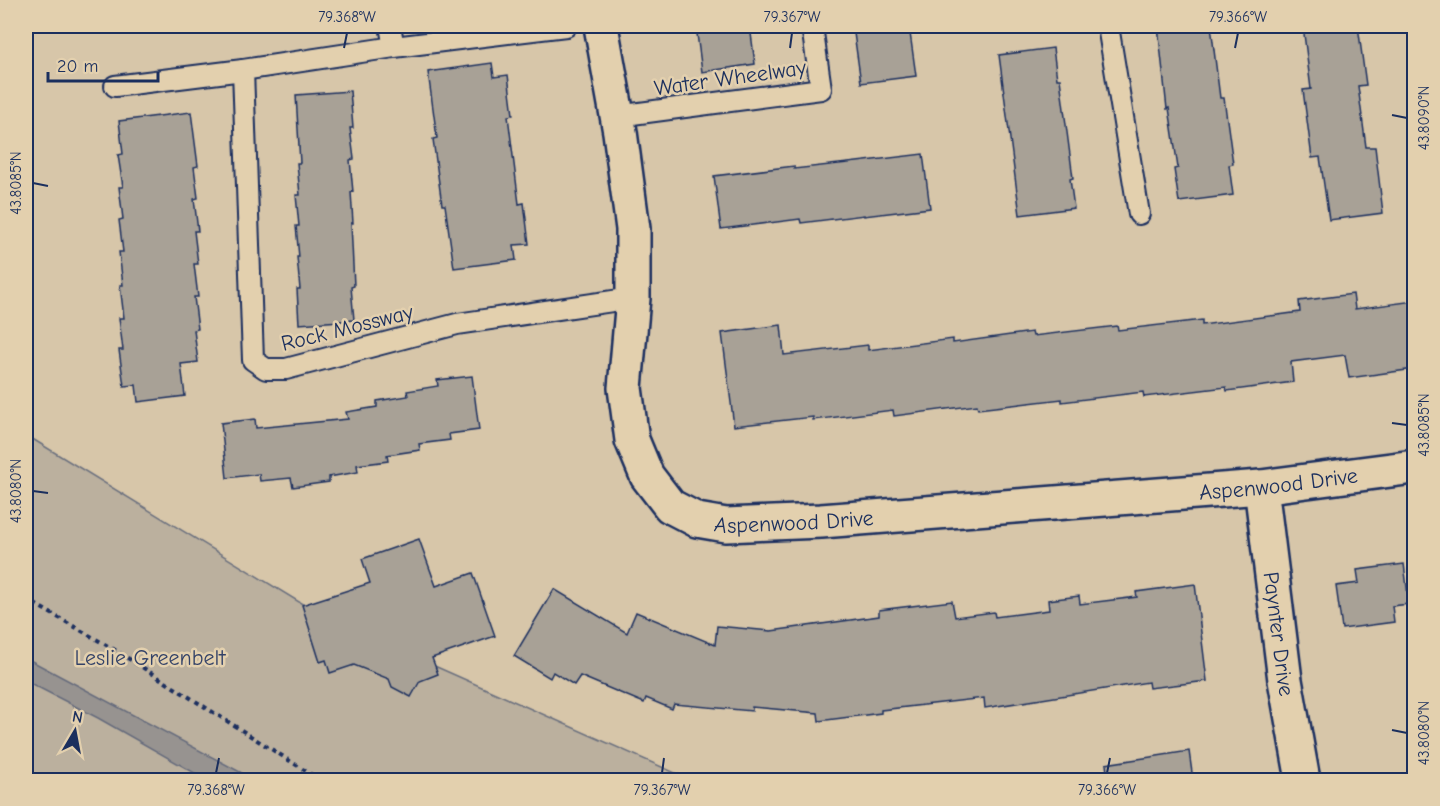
<svg xmlns="http://www.w3.org/2000/svg" width="1440" height="806" font-family="'Comic Neue',sans-serif">
	<style>
		.green { fill: #bbb09e; stroke: #6b707e; stroke-width: 1.5 }
		.water { fill: #979390; stroke: #656b7c; stroke-width: 1.5 }
		.building { fill: #a8a196; stroke: #1b2f5e; stroke-width: 1.5 }
		.lines { fill: none; stroke-linecap: round; stroke-linejoin: round }
		.service-casing { stroke: #1b2f5e; stroke-width: 24 }
		.minor-casing { stroke: #1b2f5e; stroke-width: 38 }
		.path { stroke: #1b2f5e; stroke-width: 4; stroke-dasharray: 4.5 4.5; stroke-linecap: butt }
		.service { stroke: #e3d0ae; stroke-width: 20 }
		.minor { stroke: #e3d0ae; stroke-width: 33 }
		.ticks { fill: none; stroke: #1b2f5e; stroke-width: 2 }
		.labels { text-anchor: middle; stroke-width: 5; stroke-linejoin: round; paint-order: stroke }
		.street-label { font-size: 22px; fill: #1b2f5e; stroke: #e3d0ae }
		.park-label { font-size: 22px; fill: #334268; stroke: #e3d0ae }
		.neatline { fill: none; stroke: #1b2f5e; stroke-width: 2 }
		.ticks-label { font-size: 15px; text-anchor: middle; fill: #1b2f5e }
	</style>
	<rect width="100%" height="100%" fill="#d7c6a9"/>
	<filter id="ink" filterUnits="userSpaceOnUse"><feTurbulence type="fractalNoise" baseFrequency=".0167" numOctaves="2"/><feDisplacementMap in="SourceGraphic" scale="12" xChannelSelector="R" yChannelSelector="G"/><feConvolveMatrix kernelMatrix="1 2 1 2 8 2 1 2 1" color-interpolation-filters="sRGB"/></filter>
	<g filter="url(#ink)">
		<!-- green -->
		<polygon class="green" points="26,435 322,616 691,780 26,780"/>
		<!-- water -->
		<polygon class="water" points="26,658 255,780 207,780 98,718 26,681"/>
		<!-- building -->
		<g class="building">
			<polygon points="696,26 750,26 755,64 702,72"/>
			<polygon points="853,26 909,26 916,76 861,83"/>
			<polygon points="1158,26 1211,26 1220,98 1224,98 1233,164 1229,165 1233,195 1179,202 1174,169 1178,168 1169,108 1167,109"/>
			<polygon points="1303,26 1358,26 1366,85 1358,86 1366,147 1375,147 1383,213 1329,220 1320,157 1312,158 1303,90 1311,89"/>
			<polygon points="1053,48 1057,79 1060,79 1073,178 1070,179 1074,208 1020,215 999,55"/>
			<polygon points="492,63 494,77 508,75 513,115 508,116 519,204 524,203 529,244 514,245 516,260 454,268 445,205 442,205 433,139 437,138 428,72"/>
			<polygon points="350,91 353,128 350,128 354,159 350,160 353,192 351,192 353,223 351,223 354,286 351,287 354,320 299,324 297,289 300,289 297,257 299,257 296,226 299,226 296,195 300,195 297,163 300,163 296,95"/>
			<polygon points="191,112 198,166 194,167 198,198 194,199 198,231 194,231 198,264 194,264 198,297 194,297 198,329 194,330 198,362 181,364 185,396 138,402 136,385 124,386 119,350 123,350 119,318 124,318 120,285 123,285 119,252 123,252 119,220 123,219 119,187 123,187 118,155 123,154 119,121"/>
			<polygon points="923,154 930,208 864,216 864,215 801,223 800,219 721,229 714,176 794,166 794,169 857,162"/>
			<polygon points="1353,294 1355,309 1414,301 1414,369 1349,378 1345,355 1291,362 1293,382 1227,391 1226,387 1144,397 1143,392 1062,402 1062,399 978,409 977,405 894,416 893,410 813,420 813,417 734,426 722,333 781,325 784,355 868,345 868,350 953,339 953,343 1032,332 1033,336 1117,326 1118,330 1202,320 1202,325 1300,312 1299,301"/>
			<polygon points="472,376 479,430 449,434 450,440 419,444 420,450 387,455 388,461 357,465 358,472 329,477 329,482 293,487 291,478 260,481 259,474 227,478 221,423 255,419 256,428 348,419 346,412 377,407 377,401 408,396 407,391 438,386 437,380"/>
			<polygon points="419,539 436,586 473,573 495,636 432,658 438,674 420,681 411,697 392,687 389,679 354,665 330,673 326,660 320,662 302,605 370,583 362,559"/>
			<polygon points="1404,564 1409,604 1392,606 1394,622 1342,629 1336,586 1359,583 1357,570"/>
			<polygon points="1195,584 1207,681 1149,688 1148,682 985,708 984,698 881,710 881,713 819,721 818,713 752,707 752,711 674,704 672,709 646,698 644,703 580,676 574,685 553,672 550,678 514,656 554,589 627,633 636,612 715,645 717,626 771,631 879,616 879,610 952,601 955,617 994,612 995,617 1049,610 1048,600 1079,596 1080,604 1137,597 1136,592"/>
			<polygon points="1189,751 1193,780 1108,780 1106,764"/>
		</g>
		<g class="lines">
			<defs>
				<g id="service">
					<polyline points="390,26 394,47"/>
					<polyline points="566,26 394,47 243,70 253,360 266,369 286,369 457,324 633,298"/>
					<polyline points="1108,26 1139,214"/>
					<polyline points="115,86 243,70"/>
					<polyline points="617,116 821,89 812,26"/>
				</g>
				<g id="minor">
					<path id="s1" d="M601 26 620 132 633 229V298L625 388 632 440 647 476 670 506 697 520 726 525 821 521 1261 487 1414 467"/>
					<path id="s2" d="M1261 487 1285 680 1303 780"/>
				</g>
			</defs>
			<!-- service casing -->
			<use href="#service" class="service-casing"/>
			<!-- minor casing -->
			<use href="#minor" class="minor-casing"/>
			<!-- path -->
			<polyline class="path" points="26,599 115,650 320,780"/>
			<!-- service -->
			<use href="#service" class="service"/>
			<!-- minor -->
			<use href="#minor" class="minor"/>
		</g>
	</g>
	<!-- ticks -->
	<path class="ticks" d="M344 48 347 33M790 48 792 33M1235 48 1238 33M1392 115 1407 118M33 183 48 186M1392 423 1407 425M33 491 48 493M1392 730 1407 733M216 773 219 758M662 773 664 758M1107 773 1110 758"/>
	<g class="labels">
		<!-- street labels -->
		<g class="street-label">
			<text transform="translate(730 77) rotate(-8)" y="8">Water Wheelway</text>
			<text transform="translate(347 327) rotate(-14)" y="8">Rock Mossway</text>
			<text dy="8" stroke="none"><textPath href="#s1" startOffset="1108">Aspenwood Drive</textPath></text>
			<text dy="8" stroke="none"><textPath href="#s1" startOffset="622">Aspenwood Drive</textPath></text>
			<text dy="8" stroke="none"><textPath href="#s2" startOffset="148">Paynter Drive</textPath></text>
		</g>
		<!-- park labels -->
		<g class="park-label">
			<text x="150" y="665">Leslie Greenbelt</text>
		</g>
	</g>
	<!-- margin -->
	<rect width="1440" height="806" fill="none" stroke="#e3d0ae" stroke-width="66"/>
	<!-- north arrow -->
	<g transform="translate(75 731) rotate(10)" stroke="#e3d0ae" stroke-width="4.5" paint-order="stroke">
	<path d="M0-4.5L10 22L0 15L-10 22Z" fill="#1b2f5e"/>
	<text y="-9" font-size="16" font-weight="bold" text-anchor="middle" fill="#1b2f5e">N</text>
	</g>
	<!-- scale -->
	<path d="M48 72v9h110v-9" fill="none" stroke="#1b2f5e" stroke-width="3"/>
	<text x="57" y="72" font-size="18" fill="#1b2f5e" stroke="#e3d0ae" stroke-width="4.5" paint-order="stroke">20 m</text>
	<rect x="33" y="33" width="1374" height="740" class="neatline"/>
	<g class="ticks-label">
		<text x="347" y="22">79.368°W</text>
		<text x="792" y="22">79.367°W</text>
		<text x="1238" y="22">79.366°W</text>
		<text transform="translate(1424 118) rotate(-90)" y="5">43.8090°N</text>
		<text transform="translate(16 183) rotate(-90)" y="5">43.8085°N</text>
		<text transform="translate(1424 425) rotate(-90)" y="5">43.8085°N</text>
		<text transform="translate(16 491) rotate(-90)" y="5">43.8080°N</text>
		<text transform="translate(1424 733) rotate(-90)" y="5">43.8080°N</text>
		<text x="216" y="795">79.368°W</text>
		<text x="662" y="795">79.367°W</text>
		<text x="1107" y="795">79.366°W</text>
	</g>
</svg>
